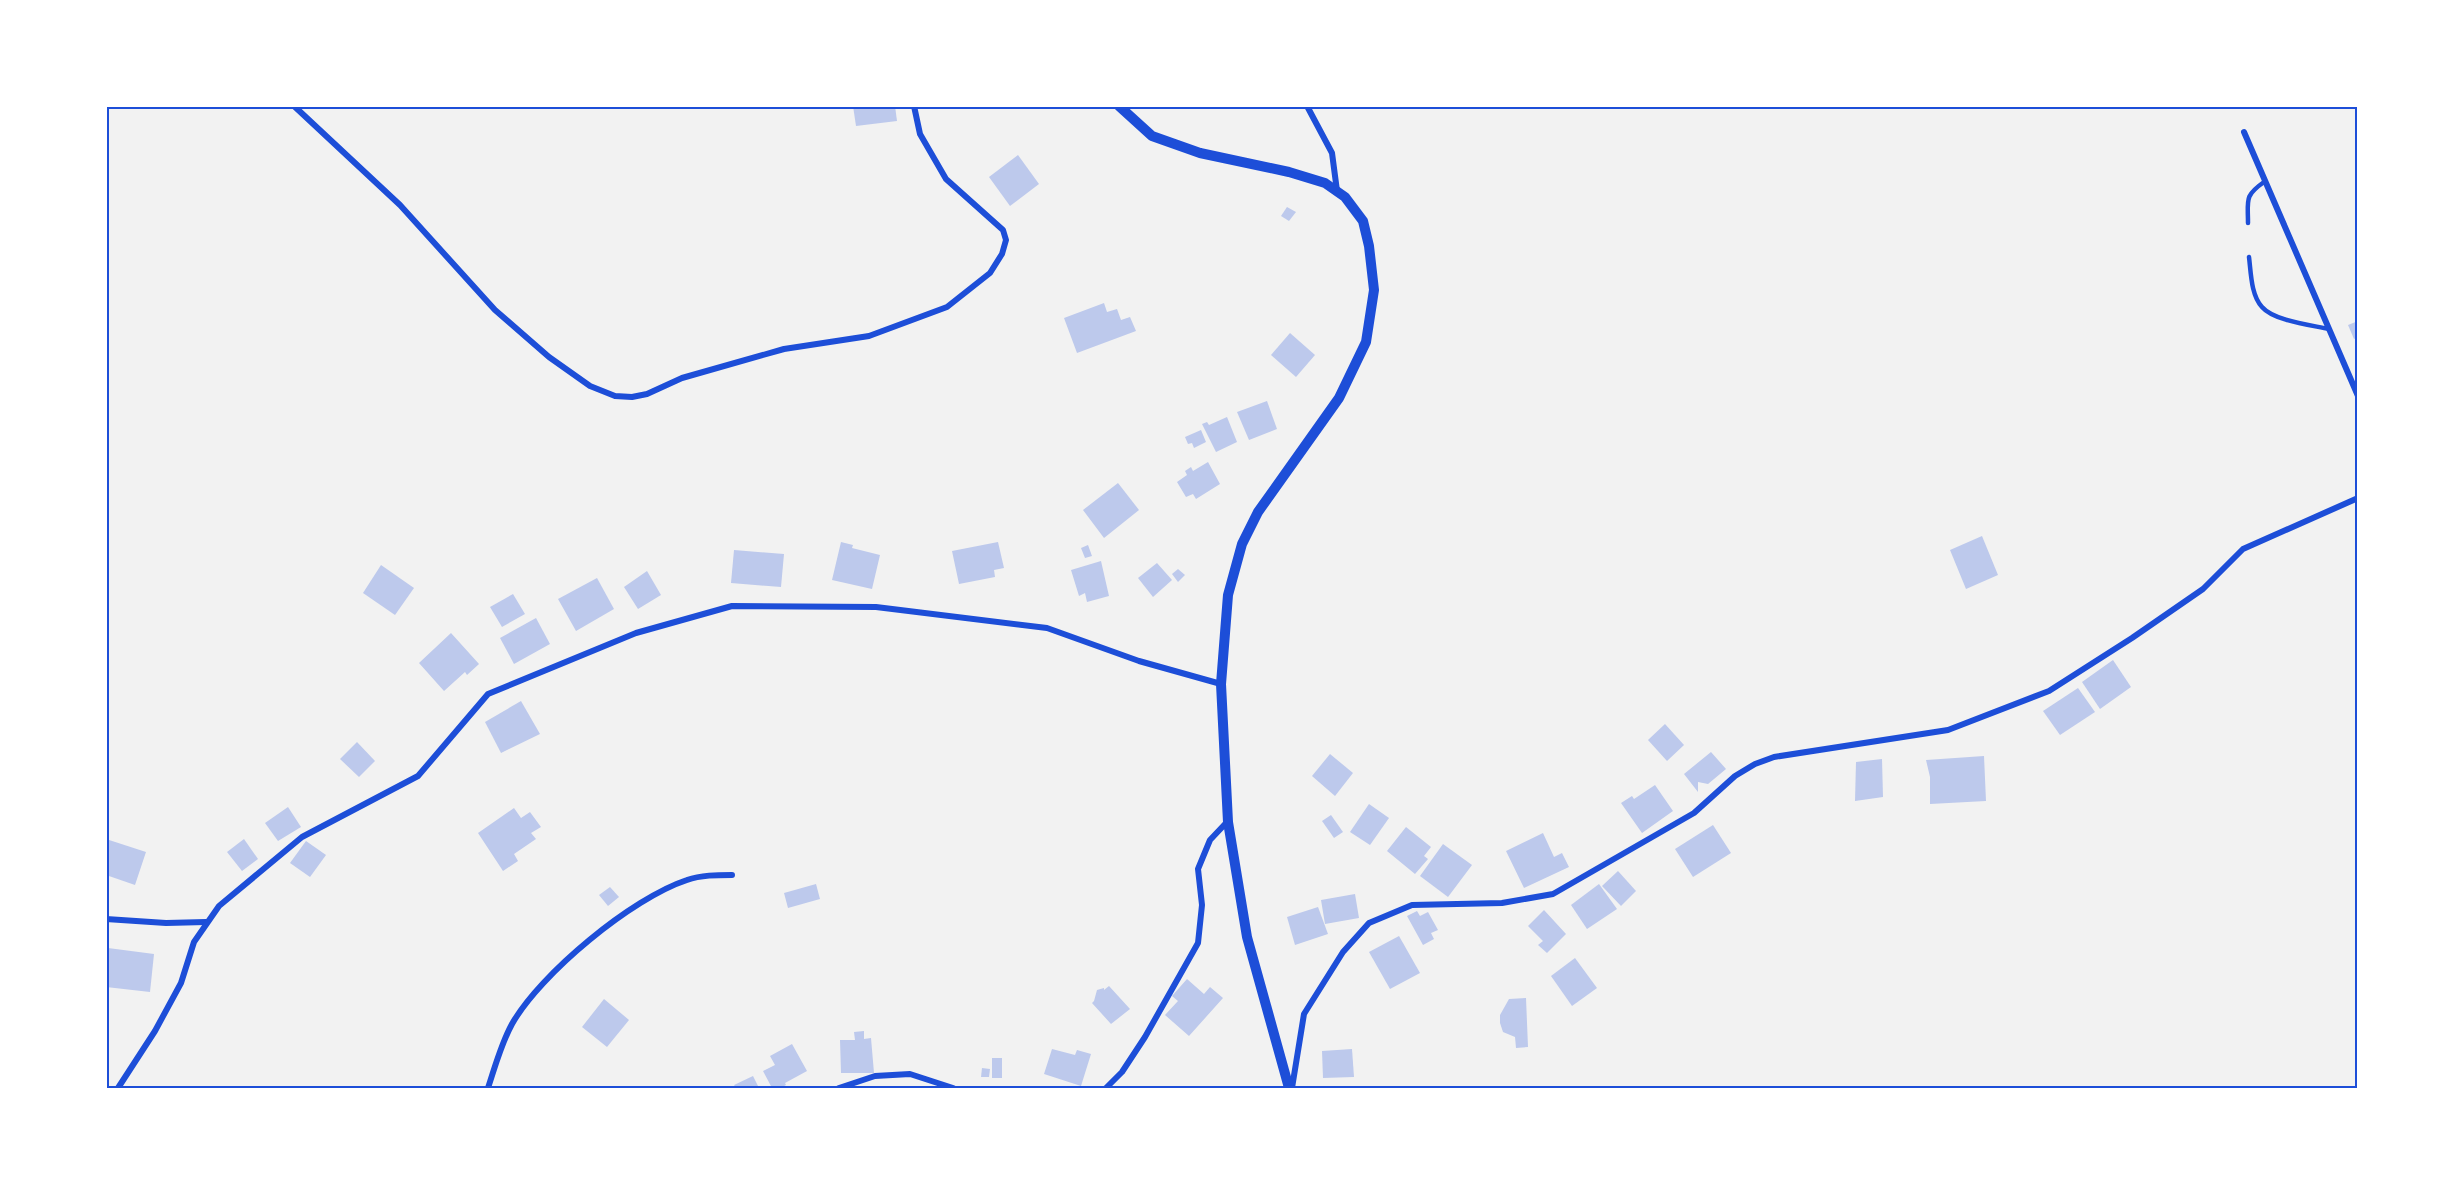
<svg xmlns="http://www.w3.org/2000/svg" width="2464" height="1195" font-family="'Nunito Sans',sans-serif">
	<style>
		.building { fill: #bdc9ec }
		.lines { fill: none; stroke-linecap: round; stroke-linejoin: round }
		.service { stroke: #1d4ed8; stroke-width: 4.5 }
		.minor { stroke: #1d4ed8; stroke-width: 6 }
		.tertiary { stroke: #1d4ed8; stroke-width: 10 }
		.neatline { fill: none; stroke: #1d4ed8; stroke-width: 2 }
	</style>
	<rect width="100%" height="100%" fill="#f2f2f2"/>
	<!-- building -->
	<g class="building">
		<polygon points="853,106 895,106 897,121 856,126"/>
		<polygon points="1018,155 1039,184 1010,206 989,177"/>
		<polygon points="1287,207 1296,212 1289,221 1281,216"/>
		<polygon points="1104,303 1107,312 1117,309 1121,320 1130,317 1136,331 1077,353 1064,318"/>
		<polygon points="2358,321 2358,337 2354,339 2348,325"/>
		<polygon points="1290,333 1315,355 1296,377 1271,355"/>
		<polygon points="1267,401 1277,429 1249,440 1237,412"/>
		<polygon points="1227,417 1237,442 1216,452 1202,424 1207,422 1209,425"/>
		<polygon points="1201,430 1206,442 1194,448 1192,443 1188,444 1185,437"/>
		<polygon points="1208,462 1220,484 1196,499 1193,494 1186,497 1177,482 1187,475 1185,471 1191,467 1193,471"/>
		<polygon points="1118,483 1139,510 1104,538 1083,510"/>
		<polygon points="1982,536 1998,575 1966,589 1950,550"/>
		<polygon points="841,542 853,545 852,548 880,555 872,589 832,580"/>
		<polygon points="998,542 1004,568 994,570 995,577 959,584 952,551"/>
		<polygon points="1088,545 1092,556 1085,558 1081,548"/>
		<polygon points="734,550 784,554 781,587 731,583"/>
		<polygon points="1101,561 1109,596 1087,602 1085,593 1079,596 1071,570"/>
		<polygon points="1157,563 1172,580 1153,597 1138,578"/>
		<polygon points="381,565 414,588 395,615 363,593"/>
		<polygon points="1178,569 1185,575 1178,582 1172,574"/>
		<polygon points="647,571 661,595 638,609 624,587"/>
		<polygon points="597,578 614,609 576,631 558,599"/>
		<polygon points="513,594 525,614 502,627 490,607"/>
		<polygon points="536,618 550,644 514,664 500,638"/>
		<polygon points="451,633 479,664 467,675 465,672 444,691 419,663"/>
		<polygon points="2113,660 2131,687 2100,709 2082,682"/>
		<polygon points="2078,688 2095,712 2060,735 2043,711"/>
		<polygon points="521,701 540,734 501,753 485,722"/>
		<polygon points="1665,724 1684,745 1667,761 1648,740"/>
		<polygon points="357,742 375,761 359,777 340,759"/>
		<polygon points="1711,752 1726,769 1708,784 1698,782 1698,792 1684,774"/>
		<polygon points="1330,754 1353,773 1335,796 1312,776"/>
		<polygon points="1984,756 1986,801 1930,804 1930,777 1926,760"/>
		<polygon points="1882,759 1883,797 1855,801 1856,762"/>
		<polygon points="1655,785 1673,811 1642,833 1621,803 1632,796 1634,799"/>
		<polygon points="1369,804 1389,818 1370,845 1350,832"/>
		<polygon points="288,807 301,827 278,841 265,823"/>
		<polygon points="514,808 521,818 530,812 541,827 531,833 536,839 514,854 518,861 503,871 478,833"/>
		<polygon points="1331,815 1343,832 1334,838 1322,821"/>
		<polygon points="1713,825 1731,853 1693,877 1675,849"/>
		<polygon points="1406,827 1431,847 1424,856 1428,859 1415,874 1387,851"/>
		<polygon points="1543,833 1554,857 1562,853 1569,867 1524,888 1506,851"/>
		<polygon points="106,839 146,852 135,885 106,875"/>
		<polygon points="244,839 258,859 242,871 227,852"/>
		<polygon points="306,841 326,855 310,877 290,863"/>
		<polygon points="1443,844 1472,865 1448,897 1420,876"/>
		<polygon points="1618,871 1636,891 1621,906 1602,886"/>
		<polygon points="816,884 820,899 788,908 784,893"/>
		<polygon points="1599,884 1617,909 1587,929 1571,905"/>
		<polygon points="610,887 619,897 608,906 599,895"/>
		<polygon points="1355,894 1359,918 1325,924 1321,900"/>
		<polygon points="1318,907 1328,934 1295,945 1287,917"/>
		<polygon points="1544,910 1566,934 1547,953 1538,945 1543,941 1528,926"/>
		<polygon points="1417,911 1420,916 1428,912 1438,930 1431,933 1434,939 1423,945 1407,916"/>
		<polygon points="1399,936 1420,973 1390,989 1369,952"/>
		<polygon points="108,948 154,954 150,992 106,987"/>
		<polygon points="1575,958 1597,988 1572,1006 1551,976"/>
		<polygon points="1187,979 1204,994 1210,987 1223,998 1189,1036 1165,1015 1178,1001 1172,996"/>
		<polygon points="1109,986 1130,1009 1111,1024 1092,1003 1095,1000 1094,1001 1097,990 1104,988 1104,990"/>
		<polygon points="1526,998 1528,1047 1516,1048 1515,1037 1503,1032 1500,1023 1500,1015 1509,999"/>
		<polygon points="604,999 629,1020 607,1047 582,1027"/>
		<polygon points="864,1031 864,1039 871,1038 874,1073 841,1073 840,1040 855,1040 854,1032"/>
		<polygon points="792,1044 807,1071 785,1083 786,1085 780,1088 772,1088 763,1071 775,1065 770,1056"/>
		<polygon points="1052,1049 1075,1055 1077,1050 1091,1054 1081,1086 1044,1074"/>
		<polygon points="1352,1049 1354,1077 1323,1078 1322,1051"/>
		<rect x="992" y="1058" width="10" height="20"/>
		<polygon points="982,1068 990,1069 989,1077 981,1077"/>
		<polygon points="753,1076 759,1088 736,1088 734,1085"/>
	</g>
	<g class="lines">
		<!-- service -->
		<g class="service">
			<path d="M2248 223C2248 200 2244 196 2264 182"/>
			<path d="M2249 257C2251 273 2251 295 2262 307 2274 321 2311 325 2329 329"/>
		</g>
		<!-- minor -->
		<g class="minor">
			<polyline points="294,106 400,205 495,310 549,357 590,386 615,396 632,397 647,394 682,378 784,349 869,336 947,307 990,273 1002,254 1006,240 1003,230 946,179 920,134 914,106"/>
			<polyline points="1307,106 1332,153 1337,191"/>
			<polyline points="2244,132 2358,396"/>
			<polyline points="106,919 166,923 206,922"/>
			<polyline points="118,1088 155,1031 181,983 194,942 219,906 302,837 418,776 488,694 636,633 732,606 876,607 1047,628 1139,661 1221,684"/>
			<path d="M488 1088C495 1067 501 1044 512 1024 540 974 632 898 687 880 701 875 717 875 732 875"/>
			<polyline points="839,1088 875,1076 910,1074 953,1088"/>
			<polyline points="1106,1088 1122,1072 1145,1037 1198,943 1202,905 1198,869 1210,840 1227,822"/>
			<polyline points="1292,1088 1304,1014 1343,952 1369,923 1412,905 1502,903 1553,894 1694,813 1735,776 1755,764 1774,757 1948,730 2049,691 2132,638 2203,589 2243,549 2358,498"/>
		</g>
		<!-- tertiary -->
		<polyline class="tertiary" points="1119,106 1152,136 1200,153 1289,172 1325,183 1345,197 1363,221 1369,246 1374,290 1366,342 1339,398 1258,512 1242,544 1228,595 1221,684 1228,822 1247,937 1289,1088"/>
	</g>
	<!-- border -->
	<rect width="2464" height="1195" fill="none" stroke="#ffffff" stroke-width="216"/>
	<rect x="108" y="108" width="2248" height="979" class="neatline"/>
</svg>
